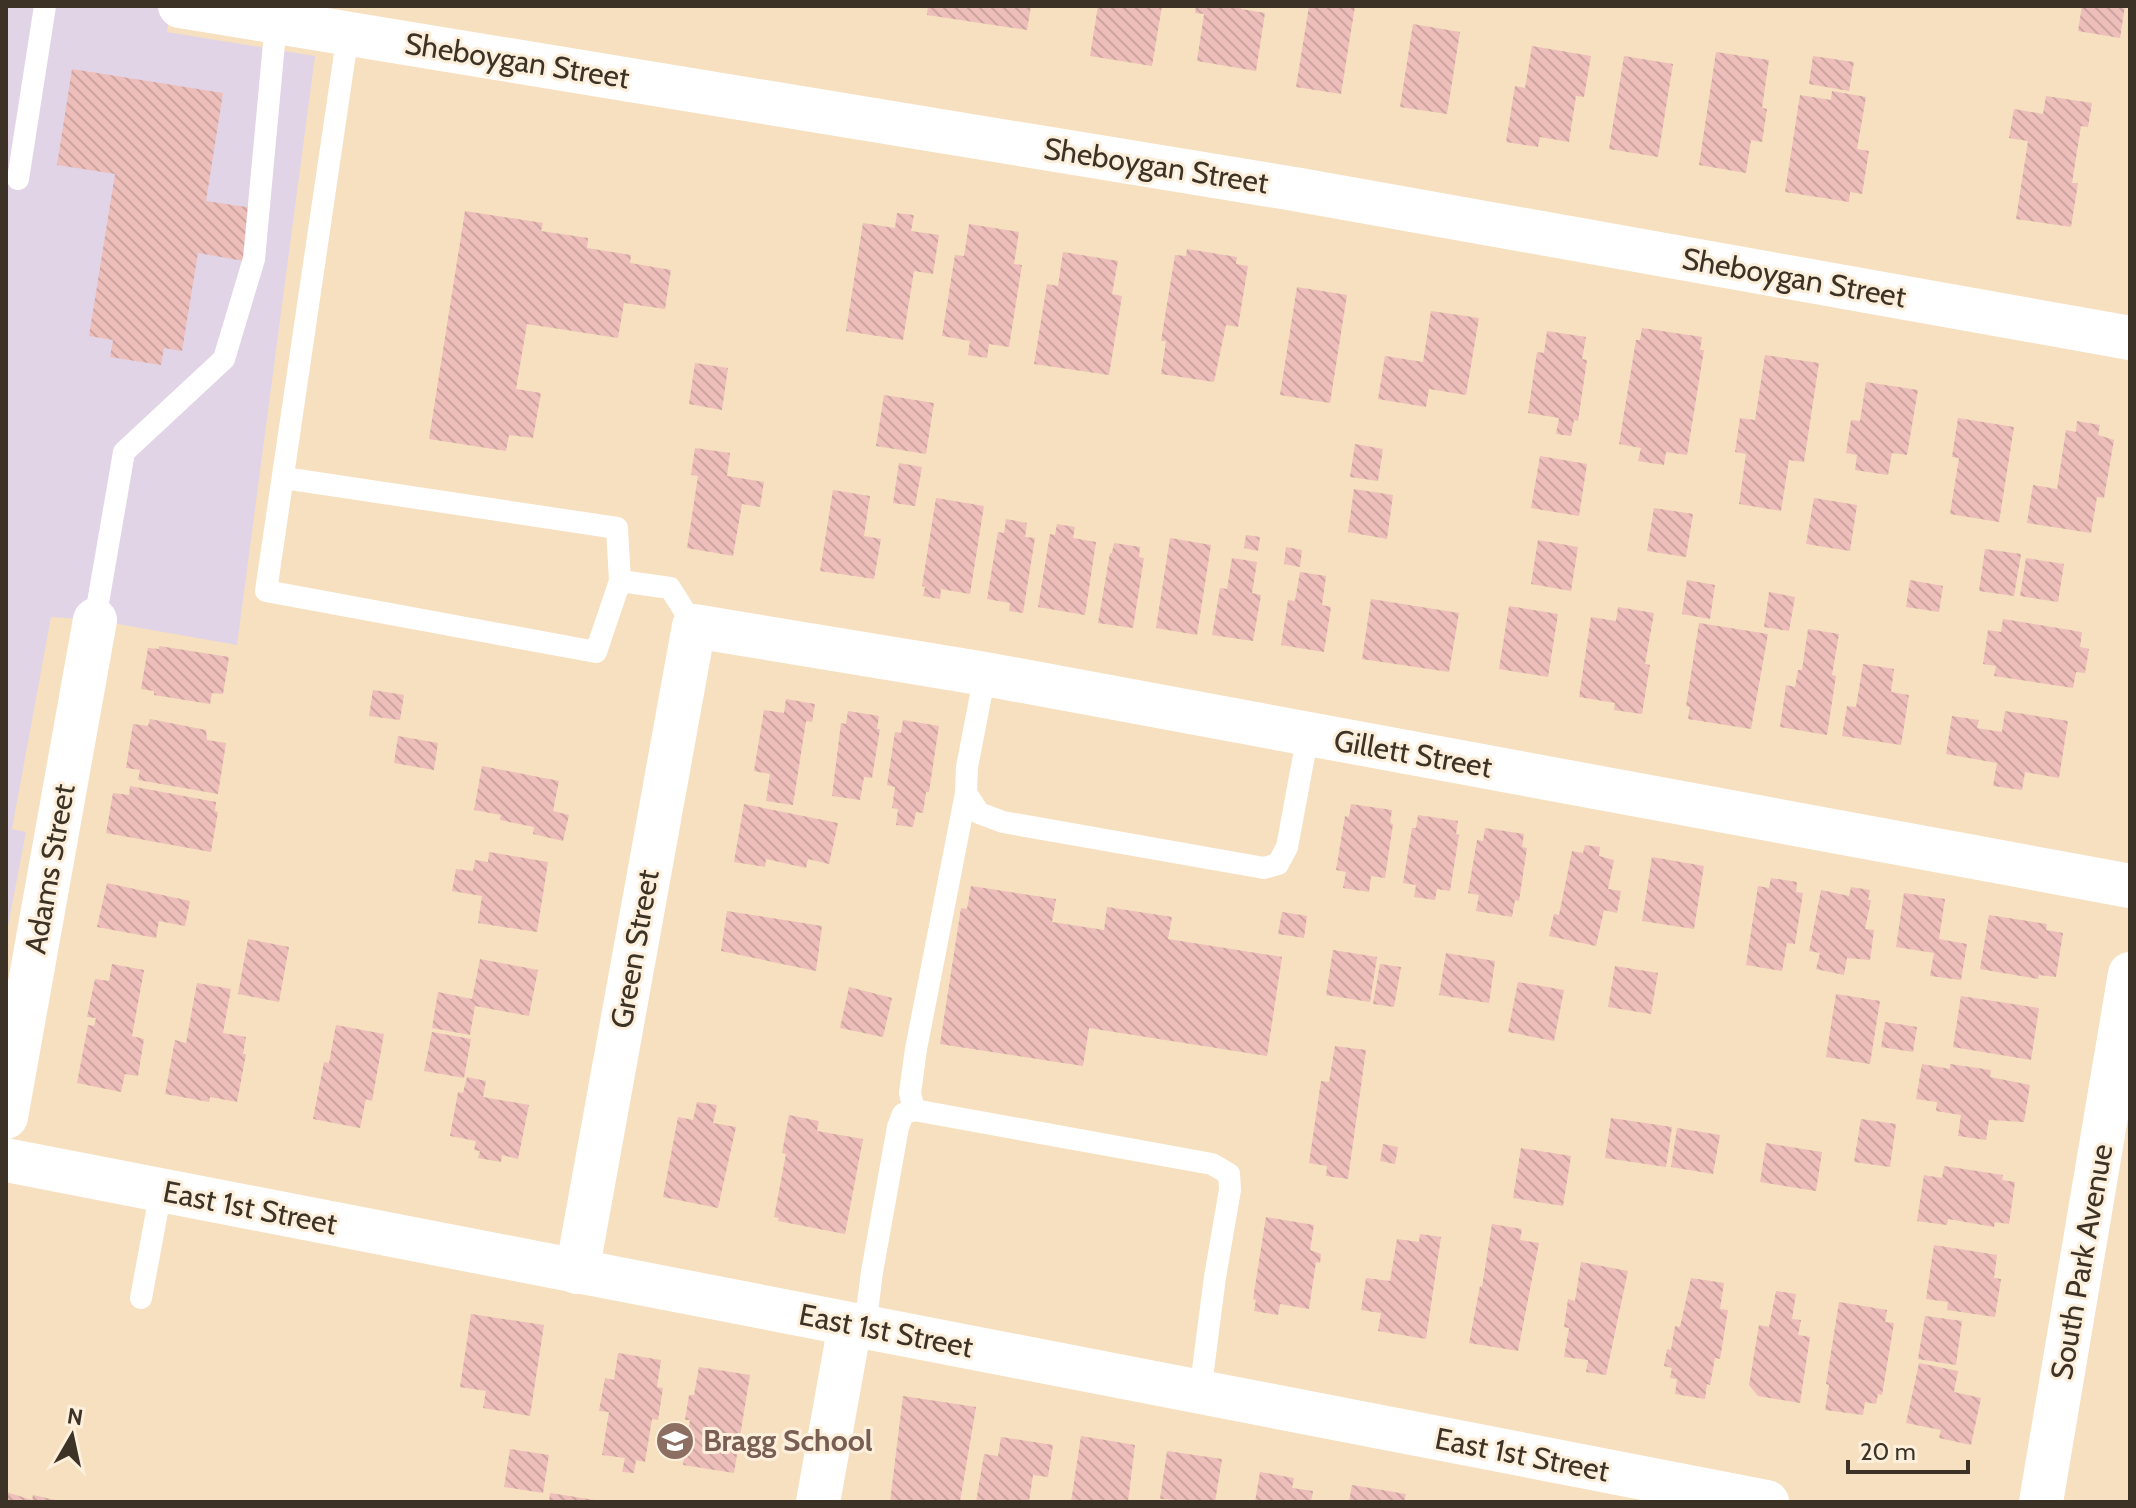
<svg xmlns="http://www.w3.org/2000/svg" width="2136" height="1508" font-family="Cabin,sans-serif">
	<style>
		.commercial { fill: #e2d4e7 }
		.building { fill: url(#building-back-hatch) }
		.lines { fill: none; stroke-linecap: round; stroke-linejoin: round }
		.lane { stroke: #fff; stroke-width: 22 }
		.street { stroke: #fff; stroke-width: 44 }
		.labels { text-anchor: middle; stroke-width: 6; stroke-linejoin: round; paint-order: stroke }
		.street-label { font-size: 30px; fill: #3c3326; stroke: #fcefdb }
		.education-label { font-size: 30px; font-weight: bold; fill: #785e54; stroke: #fcefdb; text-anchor: start }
	</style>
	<defs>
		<pattern id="building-back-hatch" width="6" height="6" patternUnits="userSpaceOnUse" patternTransform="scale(2)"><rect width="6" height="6" fill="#edbeba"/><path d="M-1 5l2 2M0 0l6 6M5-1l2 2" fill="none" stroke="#cca4a0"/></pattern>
	</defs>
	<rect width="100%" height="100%" fill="#f6e0bf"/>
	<!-- commercial -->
	<polygon class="commercial" points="6,6 171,6 167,32 315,56 237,645 95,620 51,617 12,829 26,832 6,936"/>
	<!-- building -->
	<g class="building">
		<polygon points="928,6 1031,6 1027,30 927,15"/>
		<polygon points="1098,6 1162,6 1152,66 1090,56"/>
		<polygon points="1196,6 1241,6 1241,9 1265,13 1256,71 1197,61 1204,14 1195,13"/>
		<polygon points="1309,6 1355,6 1341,94 1296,87"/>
		<polygon points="2082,6 2125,6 2120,38 2078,31"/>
		<polygon points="1413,24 1460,32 1447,114 1400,107"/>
		<polygon points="1532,46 1591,56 1584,97 1576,96 1569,142 1540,137 1538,147 1506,142 1515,86 1525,88"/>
		<polygon points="1716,52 1769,60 1762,108 1767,109 1762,142 1751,140 1746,173 1699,165"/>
		<polygon points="1624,56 1673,64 1658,157 1609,149"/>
		<polygon points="1813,56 1854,62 1849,91 1809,84"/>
		<polygon points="72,69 223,93 206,201 253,208 244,261 198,253 182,351 164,348 161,365 110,357 113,340 89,336 115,174 57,165"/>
		<polygon points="1832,91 1866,97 1857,149 1869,151 1862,194 1850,192 1849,202 1785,192 1800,95 1831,100"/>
		<polygon points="2046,96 2092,103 2088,127 2081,126 2072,183 2078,183 2071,227 2016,219 2028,141 2009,138 2014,109 2043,114"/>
		<polygon points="465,211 543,223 541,231 588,238 587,248 631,255 630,263 671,270 665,309 624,303 618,338 527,324 516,389 541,393 533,438 509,435 506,451 429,439"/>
		<polygon points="897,213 914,215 911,231 939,235 933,274 914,271 903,340 846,331 863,223 895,228"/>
		<polygon points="969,224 1019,232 1014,264 1022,265 1009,347 989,344 987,358 968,355 970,341 942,336 955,255 964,256"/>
		<polygon points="1187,249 1237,257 1236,264 1248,266 1238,327 1226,325 1214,382 1161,374 1166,341 1161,341 1175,255 1186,256"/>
		<polygon points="1063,252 1118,261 1112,294 1122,296 1109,375 1034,364 1047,284 1058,286"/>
		<polygon points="1297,287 1347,295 1330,403 1280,395"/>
		<polygon points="1431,311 1479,318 1466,395 1429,389 1426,407 1378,399 1385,356 1423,362"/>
		<polygon points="1642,328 1702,337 1700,350 1704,350 1687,455 1666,452 1664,465 1638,461 1641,448 1619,444 1636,340 1640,340"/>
		<polygon points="1547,331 1586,337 1582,359 1587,360 1578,421 1574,420 1571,436 1556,434 1559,418 1528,413 1537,352 1544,353"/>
		<polygon points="1765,355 1819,363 1804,462 1789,460 1781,511 1739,504 1746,454 1735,452 1740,418 1755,420"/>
		<polygon points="695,363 728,368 722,410 689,404"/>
		<polygon points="1866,382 1918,390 1907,455 1892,453 1888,475 1855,470 1857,455 1846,453 1851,420 1860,421"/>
		<polygon points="884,395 934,403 926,454 876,446"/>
		<polygon points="1958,418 2014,427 1999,522 1950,514 1959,458 1952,457"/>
		<polygon points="2077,421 2100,425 2098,435 2114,440 2104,498 2097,497 2091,533 2027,523 2033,485 2057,489 2066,430 2076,432"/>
		<polygon points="1355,444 1383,449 1378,481 1350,477"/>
		<polygon points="695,448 730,453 727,476 764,482 760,507 742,504 733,556 687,548 698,476 691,475"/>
		<polygon points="1540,456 1587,464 1579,516 1531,508"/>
		<polygon points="899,463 922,467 915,506 893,503"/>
		<polygon points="1354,489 1393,495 1387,539 1348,532"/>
		<polygon points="833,490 870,496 864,536 881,539 874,579 820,571"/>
		<polygon points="936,498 984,506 970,594 941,589 940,599 923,596 925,587 922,586"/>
		<polygon points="1814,498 1857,505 1850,551 1806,544"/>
		<polygon points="1654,508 1693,514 1686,557 1647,551"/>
		<polygon points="1006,519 1027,523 1025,537 1035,538 1023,613 1009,611 1010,603 987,599 998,532 1004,533"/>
		<polygon points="1057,524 1075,527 1073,538 1096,542 1085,615 1038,607 1050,534 1055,535"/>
		<polygon points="1246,535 1260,537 1258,551 1244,548"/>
		<polygon points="1170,538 1211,545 1197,635 1156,628"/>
		<polygon points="1538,540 1578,547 1571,591 1531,584"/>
		<polygon points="1114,543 1140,547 1139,557 1144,558 1133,628 1098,623 1110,553 1112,553"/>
		<polygon points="1286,547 1302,550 1300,567 1284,564"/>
		<polygon points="1985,549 2021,554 2014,596 1979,591"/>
		<polygon points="1232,558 1257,562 1252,593 1261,595 1253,641 1212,635 1220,588 1227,589"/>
		<polygon points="2026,558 2064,564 2058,602 2020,596"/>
		<polygon points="1300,572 1326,576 1322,605 1331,607 1324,652 1281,645 1288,600 1295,601"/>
		<polygon points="1687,580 1715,585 1710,619 1682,614"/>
		<polygon points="1910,580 1943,586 1939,612 1906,607"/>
		<polygon points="1769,592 1795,597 1789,631 1764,627"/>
		<polygon points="1371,599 1459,613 1449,672 1362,659"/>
		<polygon points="1509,606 1558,614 1548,677 1499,669"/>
		<polygon points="1618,607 1654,613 1645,664 1650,665 1642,714 1614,710 1615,703 1579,697 1591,617 1616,621"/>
		<polygon points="2003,619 2082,632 2080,647 2089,649 2085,673 2076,672 2073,688 1994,676 1996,666 1983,664 1988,630 2001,632"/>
		<polygon points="1699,623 1768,634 1751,729 1688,719 1690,707 1686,706"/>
		<polygon points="1808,629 1839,634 1832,675 1836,676 1827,735 1780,727 1786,685 1795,687 1798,670 1802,670"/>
		<polygon points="159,646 229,657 223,694 212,693 210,704 154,695 154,691 141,689 148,648 159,649"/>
		<polygon points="1863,664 1894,669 1891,692 1909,695 1901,745 1842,736 1847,706 1856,707"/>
		<polygon points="373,690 404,695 400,720 369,716"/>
		<polygon points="786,699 815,704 812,722 806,721 793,805 766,801 770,774 754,771 764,710 784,713"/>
		<polygon points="848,711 879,716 877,729 880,729 872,778 864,777 860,800 832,796 841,723 846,724"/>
		<polygon points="2005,711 2068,721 2059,778 2025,772 2022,790 1993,786 1997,763 1946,754 1952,716 1979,720 1977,728 2002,732"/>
		<polygon points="150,719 206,730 207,740 226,743 218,794 138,780 140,770 126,768 133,724 148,726"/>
		<polygon points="903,720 939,726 929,792 926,792 923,813 916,812 913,827 896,825 898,809 892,808 895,787 887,785 895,732 901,733"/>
		<polygon points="398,736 438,743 434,770 394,763"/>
		<polygon points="482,766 559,781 553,811 569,815 563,841 533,834 534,827 500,820 501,815 474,810"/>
		<polygon points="130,786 216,802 215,811 218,812 211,852 106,833 113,793 129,795"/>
		<polygon points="744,804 838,823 829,864 808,859 806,868 766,859 765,867 734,862"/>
		<polygon points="1351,804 1392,810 1390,823 1393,824 1385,878 1371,876 1369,892 1343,888 1346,872 1336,870 1345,816 1349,817"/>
		<polygon points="1418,815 1458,821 1456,834 1459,835 1450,891 1437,889 1435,900 1414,897 1416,885 1403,883 1412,828 1416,828"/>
		<polygon points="1485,828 1524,834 1522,847 1527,848 1519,901 1515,900 1512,917 1476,911 1479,895 1468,893 1477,840 1483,841"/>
		<polygon points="1585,845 1600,847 1599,856 1614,860 1608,889 1621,891 1617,913 1604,910 1596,946 1549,936 1554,914 1559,915 1572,851 1583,853"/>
		<polygon points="489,852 548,862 537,932 478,923 482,896 452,891 456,869 473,871 475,860 488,862"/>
		<polygon points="1652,857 1704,866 1694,929 1642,921"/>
		<polygon points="1771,878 1797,882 1796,892 1803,893 1795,944 1787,943 1782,971 1746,965 1758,886 1769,888"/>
		<polygon points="107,883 190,901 185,926 159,921 156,938 97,927"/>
		<polygon points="971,886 1056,899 1052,922 1104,930 1107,907 1172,917 1168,939 1282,957 1267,1056 1089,1028 1083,1066 940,1044 961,908 967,909"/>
		<polygon points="1851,887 1870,890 1868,900 1871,900 1865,929 1874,930 1870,960 1847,958 1844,975 1816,969 1820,953 1809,951 1821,890 1849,896"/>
		<polygon points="1904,893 1945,899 1939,939 1967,944 1961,980 1930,976 1934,953 1896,947"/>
		<polygon points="727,911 822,926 816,971 721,951"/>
		<polygon points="1282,912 1307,916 1304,938 1278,934"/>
		<polygon points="1989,915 2047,924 2046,930 2063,933 2056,977 2039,975 2038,979 1980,969"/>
		<polygon points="248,939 289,947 279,1002 238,994"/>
		<polygon points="1333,950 1377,957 1370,1002 1326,995"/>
		<polygon points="1446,953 1495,961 1489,1003 1439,995"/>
		<polygon points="480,959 538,970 529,1016 475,1006 470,1035 432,1028 438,992 472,999"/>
		<polygon points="112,964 144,970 132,1036 144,1039 138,1076 125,1074 121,1092 77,1083 88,1025 94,1026 96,1018 87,1017 95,979 109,981"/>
		<polygon points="1380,964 1401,967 1394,1007 1373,1004"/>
		<polygon points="1615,966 1658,973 1651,1014 1608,1007"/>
		<polygon points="1518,982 1564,990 1554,1041 1508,1032"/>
		<polygon points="197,983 231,989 223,1033 246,1037 243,1054 246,1054 237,1102 210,1097 209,1102 165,1094 175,1040 186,1043"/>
		<polygon points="849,987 892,998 883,1037 840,1028"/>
		<polygon points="1836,994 1880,1001 1870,1064 1826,1057"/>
		<polygon points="1961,996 2039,1008 2031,1060 1953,1047"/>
		<polygon points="1885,1022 1917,1027 1913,1052 1881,1047"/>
		<polygon points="336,1025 384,1034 372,1101 366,1099 360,1128 313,1119 324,1062 329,1063"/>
		<polygon points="432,1032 471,1039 464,1078 424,1071"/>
		<polygon points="1335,1046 1366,1050 1348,1179 1326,1176 1327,1166 1309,1163 1321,1081 1329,1082"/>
		<polygon points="1922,1064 1950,1069 1950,1064 1991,1070 1990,1077 2030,1085 2024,1122 1989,1120 1986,1140 1958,1136 1961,1115 1936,1111 1937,1102 1916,1099"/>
		<polygon points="467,1077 486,1081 483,1097 529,1105 518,1159 502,1155 501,1162 478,1158 480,1151 474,1150 476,1141 450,1136 458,1092 463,1093"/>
		<polygon points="697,1102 717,1105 713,1123 736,1127 718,1208 663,1197 678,1117 693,1120"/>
		<polygon points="789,1115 819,1121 817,1131 863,1139 845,1234 778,1221 779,1218 774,1217 786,1154 782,1153"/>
		<polygon points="1611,1118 1672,1127 1666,1167 1605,1158"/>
		<polygon points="1861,1119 1896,1124 1890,1167 1854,1162"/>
		<polygon points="1677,1128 1720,1135 1713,1174 1671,1167"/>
		<polygon points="1766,1143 1822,1152 1816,1191 1760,1182"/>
		<polygon points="1383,1144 1398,1147 1395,1164 1380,1161"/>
		<polygon points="1521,1148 1571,1156 1563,1206 1513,1198"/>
		<polygon points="1944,1166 2003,1175 2002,1180 2015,1182 2009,1224 1995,1222 1994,1227 1948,1219 1947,1225 1917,1221 1924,1175 1942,1178"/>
		<polygon points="1266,1217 1314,1225 1310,1250 1321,1254 1320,1263 1316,1262 1309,1309 1280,1304 1278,1315 1254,1311 1256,1300 1253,1299"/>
		<polygon points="1492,1224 1522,1229 1520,1240 1539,1243 1518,1351 1469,1343 1480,1286 1482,1287"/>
		<polygon points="1420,1234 1441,1237 1426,1339 1378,1331 1381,1313 1361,1310 1366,1278 1390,1281 1397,1239 1419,1242"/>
		<polygon points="1934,1245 1997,1255 1994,1278 2001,1279 1995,1317 1947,1310 1948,1302 1926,1299"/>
		<polygon points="1581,1262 1628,1271 1606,1375 1586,1372 1588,1360 1564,1357 1569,1328 1564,1327 1568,1299 1575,1301"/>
		<polygon points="1691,1278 1724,1283 1720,1309 1728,1310 1720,1359 1715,1358 1710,1385 1707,1384 1705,1399 1675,1394 1677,1379 1670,1378 1672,1368 1664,1366 1667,1349 1671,1350 1675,1326 1680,1327"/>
		<polygon points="1776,1291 1796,1294 1792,1319 1801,1320 1798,1335 1810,1337 1800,1403 1758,1396 1749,1385 1759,1325 1769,1327"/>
		<polygon points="1839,1302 1887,1310 1885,1322 1894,1323 1882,1395 1878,1394 1876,1404 1865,1402 1863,1415 1825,1410 1829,1385 1826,1384"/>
		<polygon points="471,1314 544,1325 530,1416 483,1408 486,1391 460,1387"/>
		<polygon points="1925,1316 1962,1321 1956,1365 1918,1359"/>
		<polygon points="618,1353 661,1360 657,1387 663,1388 658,1420 652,1419 645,1462 636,1460 634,1473 622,1472 625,1458 602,1455 609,1412 599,1411 605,1378 614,1380"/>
		<polygon points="1919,1363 1958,1371 1954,1392 1981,1398 1971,1445 1939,1438 1941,1430 1906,1423"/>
		<polygon points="699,1367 750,1375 734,1473 683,1465 690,1420 685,1420 689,1395 694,1395"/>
		<polygon points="903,1396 976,1407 960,1502 890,1502"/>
		<polygon points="1081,1436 1135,1445 1128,1502 1071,1502"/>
		<polygon points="1001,1437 1053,1445 1048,1477 1033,1475 1029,1502 976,1502 984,1454 998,1456"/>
		<polygon points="510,1449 549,1455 543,1493 504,1487"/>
		<polygon points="1167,1451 1222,1459 1215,1502 1160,1499"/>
		<polygon points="1260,1472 1294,1478 1292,1488 1313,1491 1311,1502 1255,1502"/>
		<polygon points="1352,1485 1406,1494 1404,1502 1349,1502"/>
		<polygon points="6,1492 32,1500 33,1495 64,1502 6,1502"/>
		<polygon points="550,1493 595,1500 595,1502 549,1502"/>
	</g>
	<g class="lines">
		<!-- lane -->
		<g class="lane">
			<polyline points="18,179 45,6"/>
			<polyline points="284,478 617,528 620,581 596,652 266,591 348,33"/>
			<polyline points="620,581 670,588 694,626"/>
			<polyline points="95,620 124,452 224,359 254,259 276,22"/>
			<polyline points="985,674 967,767 966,793 979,813 1003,822 1264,868 1278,864 1287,847 1308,734"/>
			<polyline points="914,1110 910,1093 916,1049 966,793"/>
			<polyline points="141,1298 161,1190"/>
			<polyline points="865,1327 872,1272 898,1127 903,1114 914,1110 1212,1164 1229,1174 1230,1190 1215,1277 1200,1393"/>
		</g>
		<!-- street -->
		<g class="street">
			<polyline points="180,6 1300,190 2130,338"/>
			<polyline points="6,1117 95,620"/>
			<polyline points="6,1160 1767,1502"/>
			<polyline points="577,1272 694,626 985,674 2130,886"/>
			<polyline points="818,1502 850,1325"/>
			<polyline points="2041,1502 2130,974"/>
		</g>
	</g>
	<!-- icons -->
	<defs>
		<symbol id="school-disc" viewBox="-11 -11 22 22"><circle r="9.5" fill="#8d6e63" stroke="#fcefdb"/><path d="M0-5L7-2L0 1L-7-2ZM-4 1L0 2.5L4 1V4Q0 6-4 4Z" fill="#fff"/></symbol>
	</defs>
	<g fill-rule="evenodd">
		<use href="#school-disc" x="653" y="1419" width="44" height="44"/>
	</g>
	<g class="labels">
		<!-- street labels -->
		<g class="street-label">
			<text transform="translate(517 61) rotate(9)" y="10">Sheboygan Street</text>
			<text transform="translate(1156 166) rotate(9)" y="10">Sheboygan Street</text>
			<text transform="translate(1794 278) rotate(10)" y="10">Sheboygan Street</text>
			<text transform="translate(1413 754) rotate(10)" y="10">Gillett Street</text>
			<text transform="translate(50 869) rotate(-80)" y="10">Adams Street</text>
			<text transform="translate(635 949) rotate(-80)" y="10">Green Street</text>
			<text transform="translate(250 1208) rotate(11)" y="10">East 1st Street</text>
			<text transform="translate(2082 1262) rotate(-80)" y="10">South Park Avenue</text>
			<text transform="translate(886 1331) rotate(11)" y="10">East 1st Street</text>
			<text transform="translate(1522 1455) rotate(11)" y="10">East 1st Street</text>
		</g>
		<!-- education labels -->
		<g class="education-label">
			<text x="703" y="1451">Bragg School</text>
		</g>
	</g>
	<!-- border -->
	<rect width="2136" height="1508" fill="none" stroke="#3c3326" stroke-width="16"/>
	<!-- north arrow -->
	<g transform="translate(72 1436) rotate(9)" stroke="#fcefdb" stroke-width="6" paint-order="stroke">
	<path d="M0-6L14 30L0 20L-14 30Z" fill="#3c3326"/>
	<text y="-12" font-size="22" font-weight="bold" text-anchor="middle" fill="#3c3326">N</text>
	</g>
	<!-- scale -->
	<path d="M1848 1460v12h120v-12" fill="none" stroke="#3c3326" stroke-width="4"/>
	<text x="1860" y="1460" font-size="24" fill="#3c3326" stroke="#fcefdb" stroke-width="6" paint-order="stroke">20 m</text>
</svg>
